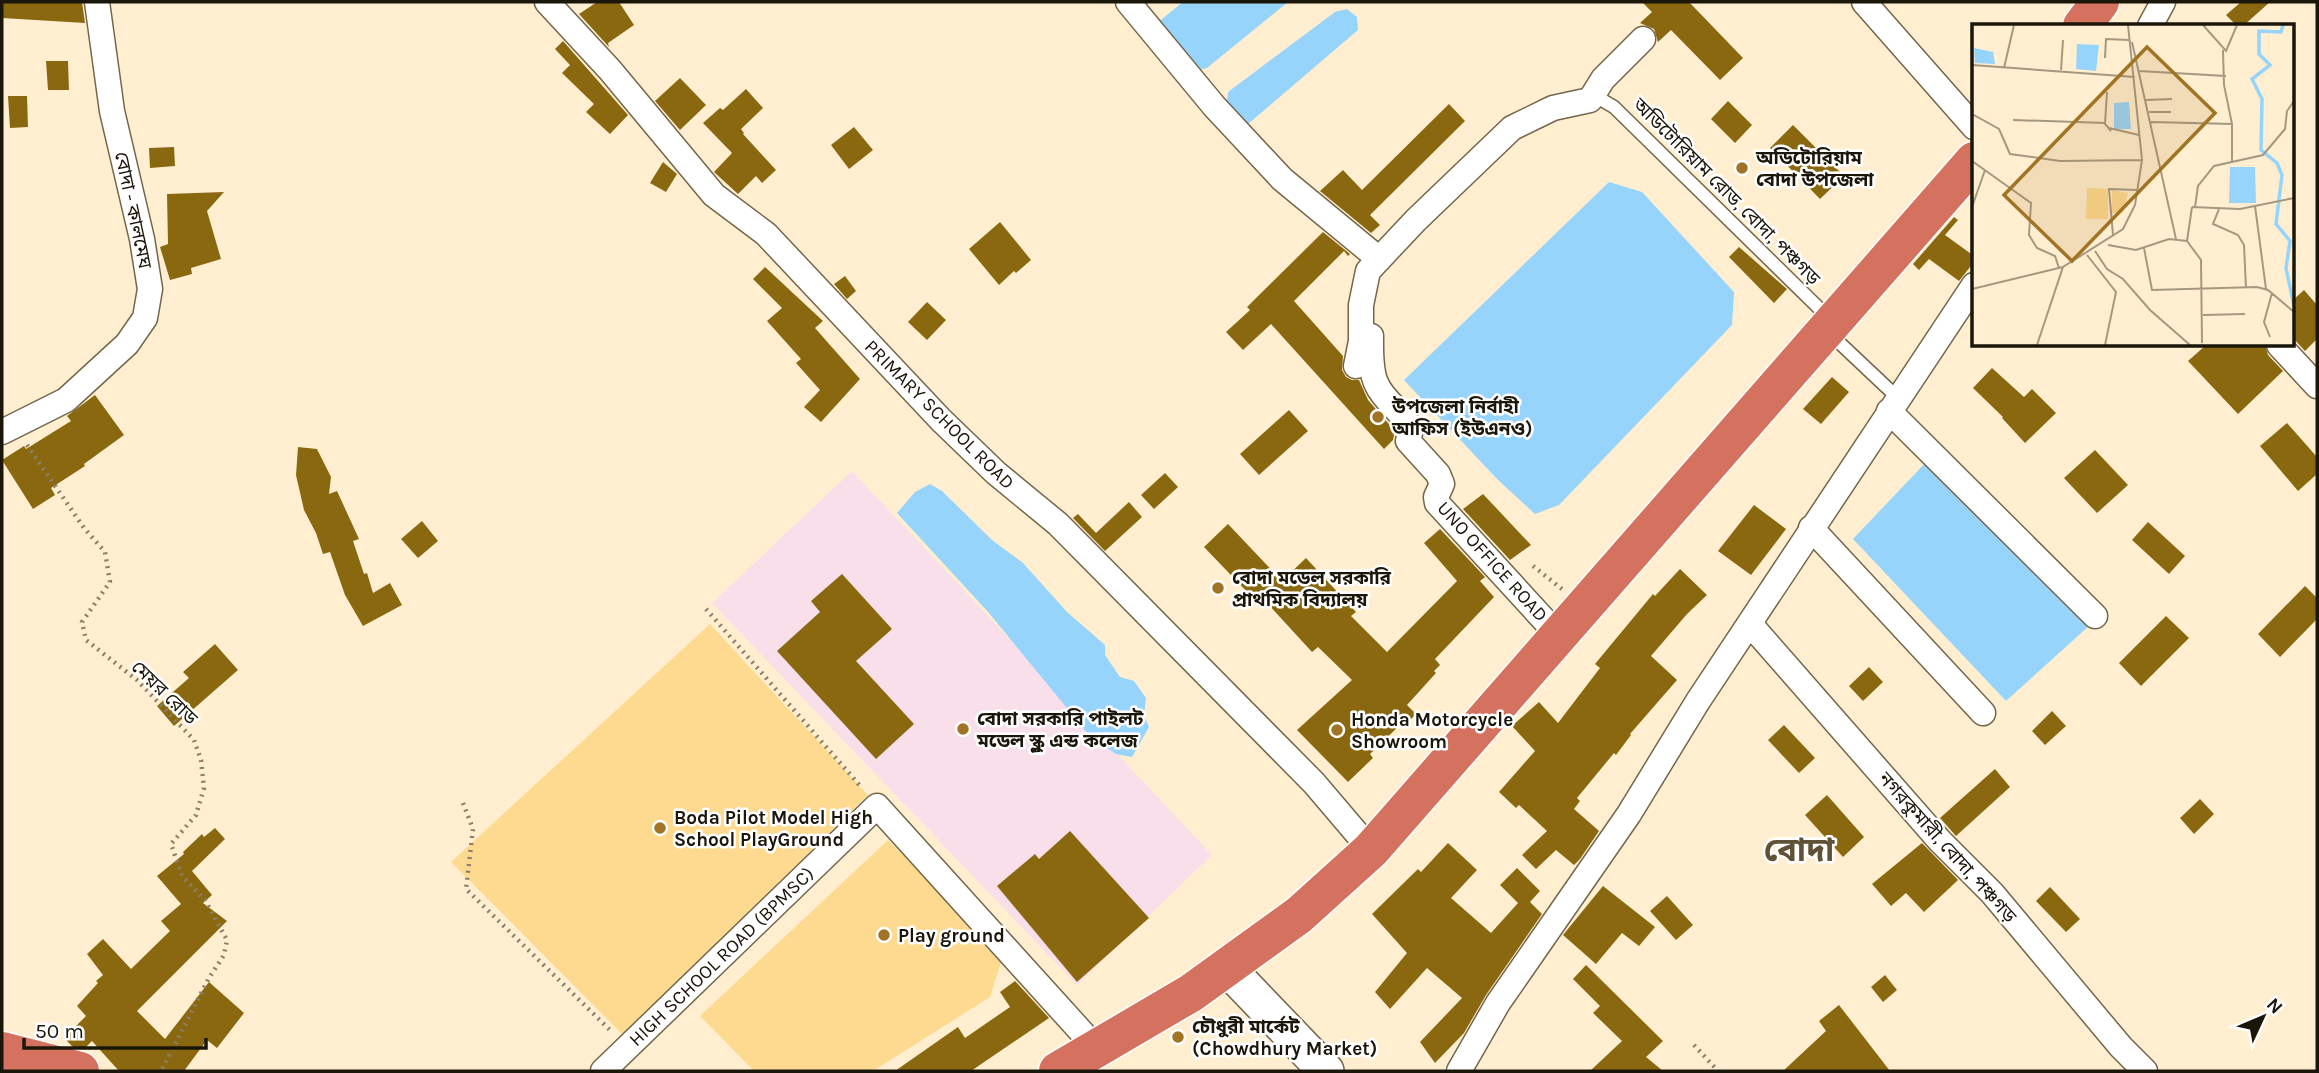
<svg xmlns="http://www.w3.org/2000/svg" width="2319" height="1073" font-family="Karla,'Noto Sans Bengali',sans-serif">
	<style>
		.education { fill: #f8dfe9 }
		.green { fill: #fdda90 }
		.water { fill: #97d4fc }
		.building { fill: #8a6810 }
		.lines { fill: none; stroke-linecap: round; stroke-linejoin: round }
		.lane-casing { stroke: #73664a; stroke-width: 15 }
		.street-casing { stroke: #73664a; stroke-width: 27 }
		.secondary-casing { stroke: #73664a; stroke-width: 38 }
		.highway-casing { stroke: #fff; stroke-width: 41 }
		.path { stroke: #8a806a; stroke-width: 4.5; stroke-dasharray: 2 5; stroke-linecap: butt }
		.lane { stroke: #fff; stroke-width: 12 }
		.street { stroke: #fff; stroke-width: 24 }
		.secondary { stroke: #fff; stroke-width: 35 }
		.highway { stroke: #d4725f; stroke-width: 38 }
		.poi-dot { fill: #a17425; stroke: #fff; stroke-width: 2.5 }
		.labels { text-anchor: middle; stroke-width: 5; stroke-linejoin: round; paint-order: stroke }
		.poi-label { font-size: 19px; font-weight: bold; fill: #1b160a; stroke: #fff; text-anchor: start }
		.street-label { font-size: 19px; fill: #1b160a; stroke: #fff }
		.town-label { font-size: 33px; font-weight: bold; fill: #5f5237; stroke: #fff }
		.inset-river { fill: none; stroke: #97d4fc; stroke-width: 3.5 }
		.inset-road { fill: none; stroke: #a49881; stroke-width: 2 }
		.view { fill: #a17425; fill-opacity: 0.15; stroke: #a17425; stroke-width: 3.5 }
		.inset-edge { fill: none; stroke: #1b160a; stroke-width: 3.5 }
	</style>
	<rect width="100%" height="100%" fill="#ffefd0"/>
	<!-- education -->
	<polygon class="education" points="852,471 1212,855 1077,985 712,603"/>
	<!-- green -->
	<g class="green">
		<polygon points="710,624 868,795 623,1035 451,862"/>
		<polygon points="888,840 960,912 1002,959 990,997 873,1071 754,1071 700,1016"/>
	</g>
	<!-- water -->
	<g class="water">
		<polygon points="1183,2 1288,2 1207,68 1194,71 1157,23"/>
		<polygon points="1347,9 1357,17 1358,30 1248,124 1226,107 1228,92 1335,12"/>
		<polygon points="1609,182 1642,192 1734,292 1732,325 1559,505 1535,514 1497,479 1404,380"/>
		<polygon points="1928,460 2090,625 2006,701 1853,539"/>
		<polygon points="930,484 942,491 992,540 1023,563 1067,612 1105,645 1105,655 1120,677 1134,681 1146,698 1144,716 1149,727 1132,757 1116,754 1089,735 989,613 897,513 915,492"/>
	</g>
	<!-- building -->
	<g class="building">
		<polygon points="2,2 82,2 85,23 2,18"/>
		<polygon points="597,2 619,2 634,25 608,43 609,47 579,14"/>
		<polygon points="1642,2 1689,2 1743,58 1720,80 1671,30 1658,42 1654,29 1640,23 1652,12"/>
		<polygon points="2241,2 2270,2 2243,26 2237,26 2226,15"/>
		<polygon points="563,41 628,115 610,134 586,112 594,104 562,73 570,65 555,49"/>
		<polygon points="46,61 68,61 69,90 48,90"/>
		<polygon points="680,78 706,105 680,130 655,101"/>
		<polygon points="746,89 763,108 741,129 744,133 743,134 776,170 762,183 756,176 738,194 714,172 732,153 703,123 720,108 723,110"/>
		<polygon points="8,96 27,96 28,127 10,128"/>
		<polygon points="1728,101 1752,125 1735,143 1711,119"/>
		<polygon points="1449,104 1465,121 1370,215 1380,225 1371,233 1320,191 1343,170 1362,190"/>
		<polygon points="1793,125 1844,176 1820,199 1770,148"/>
		<polygon points="854,127 873,150 849,169 831,145"/>
		<polygon points="174,147 175,166 150,168 149,148"/>
		<polygon points="663,162 677,174 666,192 650,183"/>
		<polygon points="224,192 207,211 221,259 191,268 192,274 170,280 160,247 168,244 167,194"/>
		<polygon points="1954,217 1958,220 1945,235 1974,256 1974,262 1959,281 1929,259 1919,270 1913,264"/>
		<polygon points="1000,222 1031,260 1016,273 1014,271 999,285 969,249"/>
		<polygon points="1323,232 1350,254 1348,256 1344,251 1294,301 1343,356 1342,370 1346,377 1352,380 1359,380 1368,400 1395,431 1393,440 1384,449 1271,324 1243,350 1226,332 1250,310 1247,307"/>
		<polygon points="1739,247 1787,289 1774,303 1729,257"/>
		<polygon points="765,267 823,321 815,328 860,379 821,422 804,407 820,390 796,363 801,359 767,321 782,308 753,279"/>
		<polygon points="845,276 856,291 847,299 834,284"/>
		<polygon points="2304,290 2317,305 2317,339 2305,351 2293,338 2293,300"/>
		<polygon points="927,302 946,320 927,340 908,322"/>
		<polygon points="2206,345 2265,345 2268,355 2283,371 2238,414 2188,361"/>
		<polygon points="1992,368 2024,397 2032,389 2056,413 2025,443 2002,418 2003,417 1973,388"/>
		<polygon points="1832,377 1849,392 1821,424 1803,409"/>
		<polygon points="95,395 124,435 84,464 85,466 51,488 55,495 33,509 2,460 24,446 26,449 71,421 67,416"/>
		<polygon points="1289,410 1308,431 1259,475 1240,454"/>
		<polygon points="2287,423 2317,457 2317,474 2298,491 2260,446"/>
		<polygon points="298,447 317,449 331,477 329,494 337,491 359,539 353,541 364,574 367,573 373,593 390,583 402,605 363,626 345,595 330,552 323,554 316,533 304,510 296,475"/>
		<polygon points="2095,450 2128,485 2097,513 2064,478"/>
		<polygon points="1165,473 1178,487 1154,509 1141,495"/>
		<polygon points="1483,494 1531,545 1510,560 1463,509"/>
		<polygon points="1129,502 1142,517 1105,551 1073,518 1078,514 1096,533"/>
		<polygon points="1754,505 1786,529 1751,575 1718,551"/>
		<polygon points="422,521 438,541 418,558 401,539"/>
		<polygon points="2148,522 2185,556 2169,574 2132,540"/>
		<polygon points="1228,524 1282,581 1306,558 1356,612 1351,616 1387,652 1457,581 1424,543 1440,529 1485,577 1480,581 1494,597 1435,659 1440,665 1434,671 1436,673 1407,705 1416,714 1402,728 1400,725 1370,754 1373,758 1348,782 1297,730 1352,680 1318,647 1312,652 1257,592 1252,597 1204,547"/>
		<polygon points="1680,569 1707,595 1687,614 1651,656 1677,680 1630,734 1631,735 1616,755 1614,753 1577,798 1580,801 1574,809 1599,831 1580,859 1574,865 1556,850 1536,869 1522,855 1547,831 1519,805 1516,808 1499,792 1535,751 1512,726 1539,702 1558,723 1600,668 1595,664 1653,594 1655,596"/>
		<polygon points="842,574 892,629 856,661 914,724 876,759 777,651 820,612 811,601"/>
		<polygon points="2305,586 2317,598 2317,619 2280,657 2258,634"/>
		<polygon points="2166,616 2189,638 2141,686 2119,663"/>
		<polygon points="215,644 238,670 174,726 157,706 189,678 183,672"/>
		<polygon points="1869,667 1883,682 1863,701 1849,686"/>
		<polygon points="2052,711 2066,726 2045,745 2032,731"/>
		<polygon points="1784,725 1815,758 1799,773 1768,740"/>
		<polygon points="1995,769 2010,787 1956,836 1940,818"/>
		<polygon points="1827,795 1864,837 1843,857 1805,815"/>
		<polygon points="2200,799 2214,814 2194,834 2180,818"/>
		<polygon points="215,828 225,839 192,871 212,895 203,903 227,921 137,1011 165,1039 209,982 244,1013 217,1048 207,1040 184,1071 119,1071 92,1041 84,1049 73,1047 64,1038 86,1016 77,1006 98,983 96,981 103,975 87,954 103,939 131,969 170,931 161,921 181,904 157,876 184,854 183,852 202,834 204,837"/>
		<polygon points="1070,831 1149,918 1077,982 997,886 1035,854 1039,859"/>
		<polygon points="1448,843 1477,870 1451,898 1491,933 1518,903 1500,885 1517,868 1540,891 1530,902 1542,914 1486,995 1464,1033 1435,1063 1420,1042 1462,998 1427,968 1390,1009 1375,992 1407,953 1372,914 1418,869 1421,872"/>
		<polygon points="1922,843 1958,880 1924,912 1906,893 1891,906 1872,884"/>
		<polygon points="1603,886 1655,927 1639,946 1622,933 1596,964 1563,935"/>
		<polygon points="2050,887 2080,919 2066,932 2036,901"/>
		<polygon points="1667,896 1693,925 1676,940 1650,911"/>
		<polygon points="1586,965 1663,1041 1646,1057 1663,1071 1590,1071 1622,1041 1593,1013 1600,1006 1573,979"/>
		<polygon points="1885,975 1897,990 1883,1002 1871,987"/>
		<polygon points="1015,981 1049,1018 971,1071 895,1071 958,1027 965,1038 1010,1007 1000,992"/>
		<polygon points="1839,1005 1890,1071 1783,1071 1826,1031 1819,1021"/>
	</g>
	<g class="lines">
		<defs>
			<g id="lane">
				<polyline points="1590,100 1602,100 1614,107 1830,319"/>
				<polyline points="1828,332 1898,398"/>
			</g>
			<g id="street">
				<polyline points="547,2 610,70 714,195 766,234 941,420 996,473 1058,524 1314,783 1371,850"/>
				<polyline points="1128,2 1214,106 1282,179 1379,259"/>
				<polyline points="1864,2 1974,127"/>
				<polyline points="2150,26 2163,2"/>
				<path d="M1371 336C1371 351 1370 372 1377 385 1384 401 1403 412 1411 429L1408 441 1438 474 1442 484 1436 497 1437 503 1558 635"/>
				<polyline points="2279,345 2317,386"/>
				<polyline points="1356,366 1361,341 1361,305 1368,271 1416,220 1512,128 1553,108 1590,100 1603,79 1643,39"/>
				<polyline points="1889,411 2095,616"/>
				<polyline points="2,432 66,400 127,344 145,318 150,289 142,239 112,111 97,2"/>
				<polyline points="1811,528 1983,713"/>
				<polyline points="1750,624 1940,841 1992,893 2121,1047 2145,1071"/>
				<polyline points="603,1071 877,806 1096,1048"/>
				<polyline points="1459,1071 1498,1003 1629,814 1698,701 1974,285"/>
			</g>
			<polyline id="secondary" points="1230,971 1326,1071"/>
			<g id="highway">
				<polyline points="2082,26 2100,2"/>
				<polyline points="2,1051 80,1071"/>
				<polyline points="1058,1071 1191,993 1299,915 1371,850 1974,161"/>
			</g>
		</defs>
		<!-- lane casing -->
		<use href="#lane" class="lane-casing"/>
		<!-- street casing -->
		<use href="#street" class="street-casing"/>
		<!-- secondary casing -->
		<use href="#secondary" class="secondary-casing"/>
		<!-- highway casing -->
		<use href="#highway" class="highway-casing"/>
		<!-- path -->
		<g class="path">
			<polyline points="27,445 84,528 105,552 110,582 82,622 86,640 137,680 194,740 201,760 204,788 196,815 171,844 182,876 205,900 227,940 224,955 209,978 161,1071"/>
			<polyline points="1533,566 1562,589"/>
			<polyline points="706,609 862,788"/>
			<polyline points="463,803 473,829 466,889 611,1031"/>
			<polyline points="1694,1045 1718,1071"/>
		</g>
		<!-- lane -->
		<use href="#lane" class="lane"/>
		<!-- street -->
		<use href="#street" class="street"/>
		<!-- secondary -->
		<use href="#secondary" class="secondary"/>
		<!-- highway -->
		<use href="#highway" class="highway"/>
	</g>
	<!-- markers -->
	<g class="poi-dot">
		<circle cx="1742" cy="168" r="7"/>
		<circle cx="1378" cy="417" r="7"/>
		<circle cx="1218" cy="588" r="7"/>
		<circle cx="963" cy="729" r="7"/>
		<circle cx="1337" cy="730" r="7"/>
		<circle cx="660" cy="828" r="7"/>
		<circle cx="884" cy="935" r="7"/>
		<circle cx="1178" cy="1037" r="7"/>
	</g>
	<g class="labels">
		<!-- poi labels -->
		<g class="poi-label">
			<text x="1756" y="164">অডিটোরিয়াম<tspan x="1756" dy="22">বোদা উপজেলা</tspan></text>
			<text x="1392" y="413">উপজেলা নির্বাহী<tspan x="1392" dy="22">আফিস (ইউএনও)</tspan></text>
			<text x="1232" y="584">বোদা মডেল সরকারি<tspan x="1232" dy="22">প্রাথমিক বিদ্যালয়</tspan></text>
			<text x="977" y="725">বোদা সরকারি পাইলট<tspan x="977" dy="22">মডেল স্কুল এন্ড কলেজ</tspan></text>
			<text x="1351" y="726">Honda Motorcycle<tspan x="1351" dy="22">Showroom</tspan></text>
			<text x="674" y="824">Boda Pilot Model High<tspan x="674" dy="22">School PlayGround</tspan></text>
			<text x="898" y="942">Play ground</text>
			<text x="1192" y="1033">চৌধুরী মার্কেট<tspan x="1192" dy="22">(Chowdhury Market)</tspan></text>
		</g>
		<!-- street labels -->
		<g class="street-label">
			<text transform="translate(1727 191) rotate(45)" y="7">অডিটোরিয়াম রোড, বোদা, পঞ্চগড়</text>
			<text transform="translate(134 210) rotate(78)" y="7">বোদা - কালমেঘ</text>
			<text transform="translate(940 414) rotate(45)" y="7">PRIMARY SCHOOL ROAD</text>
			<text transform="translate(1493 561) rotate(48)" y="7">UNO OFFICE ROAD</text>
			<text transform="translate(165 692) rotate(44)" y="7">মেয়র রোড</text>
			<text transform="translate(1948 847) rotate(48)" y="7">নগরকুমারী, বোদা, পঞ্চগড়</text>
			<text transform="translate(721 956) rotate(-44)" y="7">HIGH SCHOOL ROAD (BPMSC)</text>
		</g>
		<!-- town labels -->
		<g class="town-label">
			<text x="1799" y="861">বোদা</text>
		</g>
	</g>
	<!-- overview -->
	<g transform="translate(1972 24)">
		<rect width="322" height="322" fill="#ffefd0"/>
		<path d="M115 164 136 165V195H114ZM140 166 156 169 151 189H140Z" fill="#fdda90"/>
		<path d="M105 20 127 21 124 47 104 45ZM2 24 21 28 23 40 3 39ZM157 78 159 105H142V79ZM258 143H283L284 179H257Z" fill="#97d4fc"/>
		<path class="inset-river" d="M311 1 309 8 287 7V30L298 41 280 55 290 75 289 126 305 139 310 151 304 200 318 217 314 244 322 282"/>
		<path class="inset-road" d="M231 1 254 27 265 1M160 18 204 215M251 26 252 61 260 100M133 34 134 15 157 16M0 41 163 53M32 44 42 1M89 46 91 16M167 47 254 52M135 68 133 100 139 107M174 76 200 75M177 88H199M0 90 27 105 38 130 88 137 170 136M41 96 133 99M179 98 260 100V137M137 104 167 111M0 137 59 179 57 211 65 224 83 232 87 244M283 182 294 265M0 183 13 146M220 183 268 185 322 174M223 183 226 162 242 142 291 131 313 105 315 87 322 77M247 185 241 200 266 211 272 221 274 264M141 211 137 165 165 166M215 217 229 236 230 319M215 217 220 183M136 221 164 226 197 215 215 217M172 224 180 266 285 263 296 266 322 288M123 227 135 245 151 255 178 286 218 321M115 231 144 268 133 321M0 265 91 243M231 291 273 290M298 313 292 298 300 269M65 321 91 243 151 205 163 181 170 136 156 1"/>
		<path class="view" d="M175 23 243 89 100 237 32 171Z"/>
		<rect width="322" height="322" class="inset-edge"/>
	</g>
	<!-- border -->
	<rect width="2319" height="1073" fill="none" stroke="#1b160a" stroke-width="7"/>
	<!-- north arrow -->
	<g transform="translate(2263 1017) rotate(46)" stroke="#ffffff" stroke-width="5" paint-order="stroke">
	<path d="M0-5L12 26L0 18L-12 26Z" fill="#1b160a"/>
	<text y="-10" font-size="19" font-weight="bold" text-anchor="middle" fill="#1b160a">N</text>
	</g>
	<!-- scale -->
	<path d="M24 1038v10h182v-10" fill="none" stroke="#1b160a" stroke-width="3.5"/>
	<text x="35" y="1038" font-size="21" fill="#1b160a" stroke="#ffffff" stroke-width="5" paint-order="stroke">50 m</text>
</svg>
